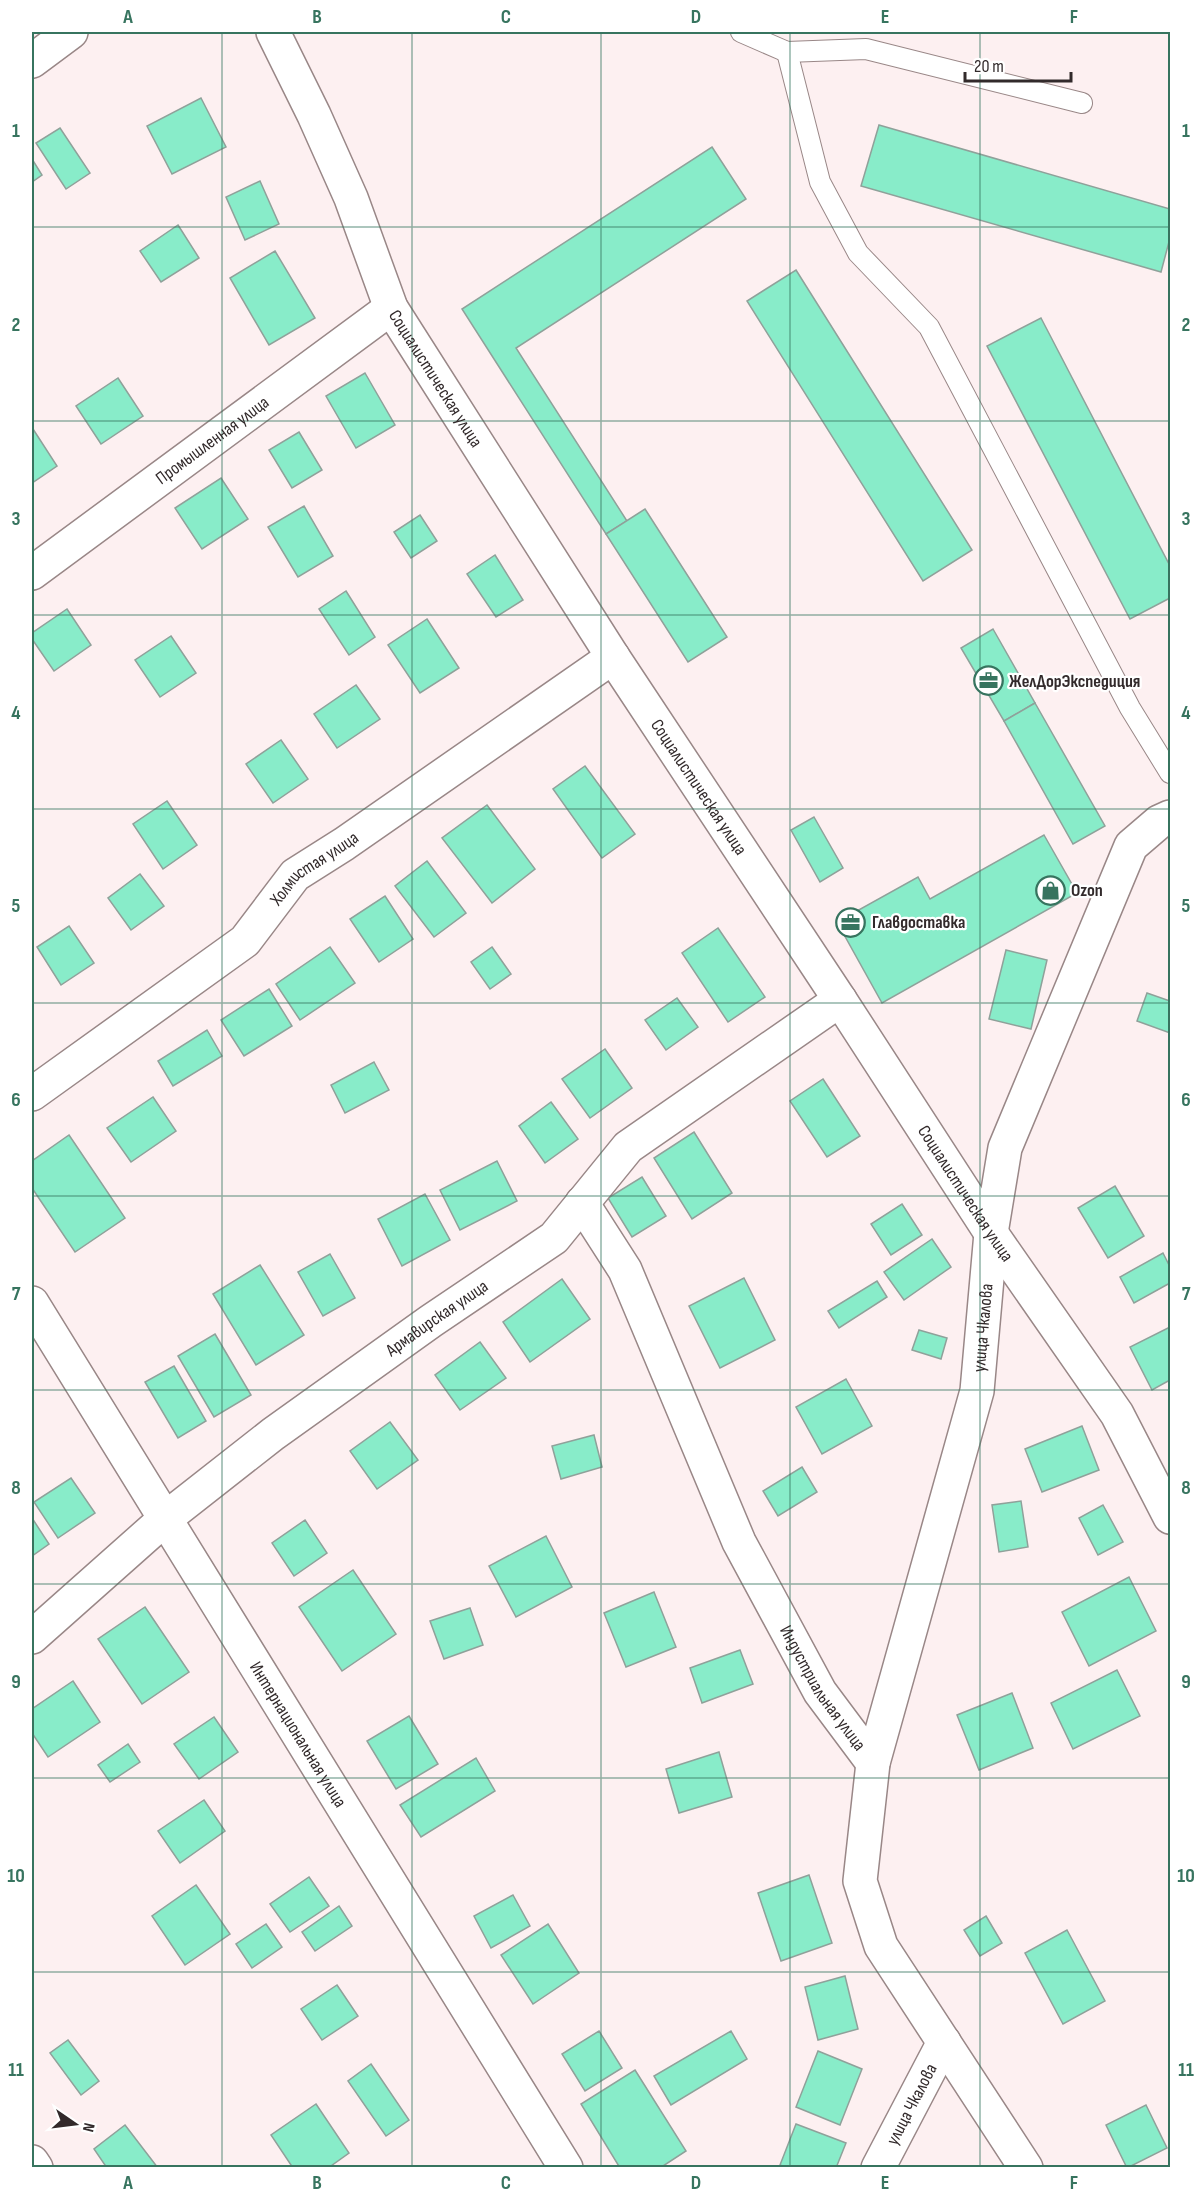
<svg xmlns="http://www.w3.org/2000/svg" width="1202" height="2199" font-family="'Sofia Sans Condensed',sans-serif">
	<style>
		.building { fill: #88ecc9; stroke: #8fa19a; stroke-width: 1.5 }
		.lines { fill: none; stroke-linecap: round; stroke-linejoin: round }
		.lane-casing { stroke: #998787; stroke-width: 22 }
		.street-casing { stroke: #998787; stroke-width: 36 }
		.lane { stroke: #fff; stroke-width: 20 }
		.street { stroke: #fff; stroke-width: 33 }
		.grid { fill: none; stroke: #37745f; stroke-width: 1.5; stroke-opacity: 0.55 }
		.labels { text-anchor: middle; stroke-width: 4.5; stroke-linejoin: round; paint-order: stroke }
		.street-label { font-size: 18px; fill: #322a2b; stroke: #fff }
		.poi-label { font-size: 18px; font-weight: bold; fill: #322a2b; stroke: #fff; text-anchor: start }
		.neatline { fill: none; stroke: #37745f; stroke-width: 2 }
		.grid-label { font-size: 20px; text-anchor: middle; font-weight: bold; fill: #37745f }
	</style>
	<rect width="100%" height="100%" fill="#fdf0f1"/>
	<!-- building -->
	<g class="building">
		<polygon points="201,98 226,147 172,174 147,126"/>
		<polygon points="879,125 1170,209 1170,238 1161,272 861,186"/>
		<polygon points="60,128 90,173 66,189 36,143"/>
		<polygon points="712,147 746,199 516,348 627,521 606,534 462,309"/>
		<polygon points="32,159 42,175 32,182"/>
		<polygon points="260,181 279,224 245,240 226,197"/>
		<polygon points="178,225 199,258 161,282 140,251"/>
		<polygon points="275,251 315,318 269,345 230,278"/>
		<polygon points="796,270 972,550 923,581 747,301"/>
		<polygon points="1041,318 1170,566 1170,598 1130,619 987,346"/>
		<polygon points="365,373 395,425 356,448 326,396"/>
		<polygon points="118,378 143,416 101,444 76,406"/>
		<polygon points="33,429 57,466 32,483 32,430"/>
		<polygon points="299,432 322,470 292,488 269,450"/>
		<polygon points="221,478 248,519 202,549 175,508"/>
		<polygon points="304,506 333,556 298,577 268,527"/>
		<polygon points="645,509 727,637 688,662 606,534"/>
		<polygon points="420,515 437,541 411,558 394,532"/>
		<polygon points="495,555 523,600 496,617 467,574"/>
		<polygon points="346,591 375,637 349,655 319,609"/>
		<polygon points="67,609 91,645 54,671 32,639 32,633"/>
		<polygon points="427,619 459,668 420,693 388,645"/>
		<polygon points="993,629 1035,703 1004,721 961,648"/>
		<polygon points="171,636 196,673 160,697 135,660"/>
		<polygon points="356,685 380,719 337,748 314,714"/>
		<polygon points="1035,703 1105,826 1073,844 1004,721"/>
		<polygon points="281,740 308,779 273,803 246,764"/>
		<polygon points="585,766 635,834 602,858 553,789"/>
		<polygon points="167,801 197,845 163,869 133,824"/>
		<polygon points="487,805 535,869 492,903 442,838"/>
		<polygon points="814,817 843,868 820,882 791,830"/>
		<polygon points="1044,835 1077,893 882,1003 837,922 918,877 930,899"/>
		<polygon points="427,861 466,913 434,937 395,886"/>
		<polygon points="140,874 164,906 131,930 108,898"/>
		<polygon points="385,896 413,939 379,962 350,919"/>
		<polygon points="69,926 94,963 61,985 37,947"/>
		<polygon points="718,928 765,997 728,1022 682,953"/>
		<polygon points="330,947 355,983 300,1020 276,984"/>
		<polygon points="492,947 511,974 490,989 471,962"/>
		<polygon points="1006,950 1047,960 1031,1029 989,1019"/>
		<polygon points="269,989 292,1026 244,1056 221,1020"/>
		<polygon points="1147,993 1170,1001 1170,1033 1137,1021"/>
		<polygon points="677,998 698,1027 666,1050 645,1020"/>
		<polygon points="207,1030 222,1056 173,1086 158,1061"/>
		<polygon points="605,1049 632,1088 590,1118 562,1079"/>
		<polygon points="374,1062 389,1090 345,1113 331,1085"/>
		<polygon points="823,1079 860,1136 827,1157 790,1101"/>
		<polygon points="153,1097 176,1131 131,1162 107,1128"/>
		<polygon points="551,1102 578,1139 545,1163 519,1126"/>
		<polygon points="694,1132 732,1193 692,1219 654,1158"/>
		<polygon points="69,1135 125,1218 75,1252 32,1188 32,1161"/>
		<polygon points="497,1161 517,1201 460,1230 440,1190"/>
		<polygon points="642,1177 666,1216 632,1237 608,1198"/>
		<polygon points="1115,1186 1144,1236 1108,1258 1078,1208"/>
		<polygon points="425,1194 450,1240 402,1266 378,1219"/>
		<polygon points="902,1204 922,1235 891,1255 871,1224"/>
		<polygon points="932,1239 951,1267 904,1300 884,1272"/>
		<polygon points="1163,1253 1170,1267 1170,1283 1134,1303 1120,1277"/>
		<polygon points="330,1254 355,1298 323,1316 298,1272"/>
		<polygon points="260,1265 304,1335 256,1365 213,1294"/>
		<polygon points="744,1278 775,1340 720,1368 689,1306"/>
		<polygon points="562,1279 590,1319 530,1362 503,1322"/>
		<polygon points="877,1281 887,1297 839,1328 828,1311"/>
		<polygon points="1170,1327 1170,1380 1152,1390 1130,1347"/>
		<polygon points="919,1330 947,1338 941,1359 912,1350"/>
		<polygon points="215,1334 251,1395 214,1417 178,1356"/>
		<polygon points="480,1342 506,1378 460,1410 435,1375"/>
		<polygon points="174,1366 206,1421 178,1438 145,1382"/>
		<polygon points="846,1379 872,1426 822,1454 796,1407"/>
		<polygon points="390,1422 418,1460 377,1489 350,1451"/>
		<polygon points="1082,1426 1099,1470 1042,1492 1025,1449"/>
		<polygon points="594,1435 602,1467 561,1479 552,1446"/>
		<polygon points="802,1467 817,1492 778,1516 763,1491"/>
		<polygon points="71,1478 95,1513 58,1538 34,1502"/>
		<polygon points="1021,1501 1028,1547 999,1552 992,1505"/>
		<polygon points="1103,1505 1123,1542 1098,1555 1079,1518"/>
		<polygon points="32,1518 49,1544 32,1556"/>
		<polygon points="305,1520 327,1553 294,1576 272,1543"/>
		<polygon points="546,1536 572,1587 516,1617 489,1566"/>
		<polygon points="353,1570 396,1634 342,1671 299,1607"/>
		<polygon points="1129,1577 1156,1631 1089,1666 1062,1612"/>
		<polygon points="654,1592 676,1647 626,1667 604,1613"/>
		<polygon points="145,1607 189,1672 142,1704 98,1639"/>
		<polygon points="470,1608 483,1645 444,1659 430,1621"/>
		<polygon points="740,1650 753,1684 702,1703 690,1668"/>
		<polygon points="1117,1670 1140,1716 1073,1749 1051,1703"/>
		<polygon points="73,1681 100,1722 48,1757 32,1733 32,1709"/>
		<polygon points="1012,1693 1033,1748 979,1770 957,1715"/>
		<polygon points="409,1716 438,1764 396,1789 367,1741"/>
		<polygon points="214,1717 238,1752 199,1779 174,1744"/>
		<polygon points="128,1744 140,1762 110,1782 98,1765"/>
		<polygon points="719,1752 732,1797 679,1813 666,1769"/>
		<polygon points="476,1758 495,1791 421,1837 400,1805"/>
		<polygon points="204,1800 225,1831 180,1863 158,1831"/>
		<polygon points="809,1875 832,1943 781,1961 758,1893"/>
		<polygon points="309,1877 329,1906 290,1932 270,1904"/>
		<polygon points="196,1885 230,1934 185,1965 152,1916"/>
		<polygon points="513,1895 530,1926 491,1948 474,1916"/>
		<polygon points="339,1906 352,1926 315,1951 302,1932"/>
		<polygon points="986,1916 1002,1943 980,1956 964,1930"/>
		<polygon points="266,1924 282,1947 252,1968 236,1944"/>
		<polygon points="548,1924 579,1973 533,2004 501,1955"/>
		<polygon points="1067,1930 1105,2001 1063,2024 1025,1953"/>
		<polygon points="845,1976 858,2029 818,2040 805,1987"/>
		<polygon points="337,1985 358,2016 322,2040 301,2009"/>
		<polygon points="599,2031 622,2068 585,2091 562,2054"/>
		<polygon points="731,2031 747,2059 671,2105 654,2076"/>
		<polygon points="68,2040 99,2081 81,2095 50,2053"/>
		<polygon points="818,2051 862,2069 840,2125 796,2107"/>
		<polygon points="371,2064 409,2120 386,2136 348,2081"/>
		<polygon points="635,2070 686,2151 660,2168 620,2168 581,2104"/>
		<polygon points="316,2104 349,2153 328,2168 293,2168 271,2135"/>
		<polygon points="1146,2105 1167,2148 1127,2168 1106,2125"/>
		<polygon points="796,2124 846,2143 836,2168 788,2168 780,2165"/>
		<polygon points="125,2125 158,2168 107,2168 94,2149"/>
	</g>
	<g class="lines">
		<defs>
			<g id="lane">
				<polyline points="741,32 787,52 866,49 1082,103"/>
				<polyline points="787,52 820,182 858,253 929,327 1130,708 1170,773"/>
			</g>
			<g id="street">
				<path id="s1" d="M273 32 314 115 351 198 391 308 613 657 840 1000 991 1233 1117 1414 1170 1517"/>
				<polyline points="32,61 71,32"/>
				<path id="s2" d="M32 573 391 308"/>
				<path id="s3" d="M32 1094 245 941 295 875 344 844 613 657"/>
				<path id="s4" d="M582 1203 625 1270 739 1542 820 1692 873 1763"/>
				<path id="s5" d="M32 1303 566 2168"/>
				<path id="s6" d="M32 1637 166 1518 273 1434 431 1321 554 1238 628 1147 840 1000"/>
				<polyline points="32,2162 36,2168"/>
				<path id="s7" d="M878 2168 944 2042"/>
				<path id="s8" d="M1026 2168 881 1946 860 1881 873 1763 977 1391 991 1233 1005 1148 1131 846 1159 822 1170 817"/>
			</g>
		</defs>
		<!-- lane casing -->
		<use href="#lane" class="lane-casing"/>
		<!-- street casing -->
		<use href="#street" class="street-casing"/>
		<!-- lane -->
		<use href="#lane" class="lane"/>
		<!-- street -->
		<use href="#street" class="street"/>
	</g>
	<!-- grid -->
	<path class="grid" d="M222 32V2168M412 32V2168M601 32V2168M790 32V2168M980 32V2168M32 227H1170M32 421H1170M32 615H1170M32 809H1170M32 1003H1170M32 1196H1170M32 1390H1170M32 1584H1170M32 1778H1170M32 1972H1170"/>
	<!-- icons -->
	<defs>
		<symbol id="office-ring" viewBox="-11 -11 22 22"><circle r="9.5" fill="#fff" stroke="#37745f" stroke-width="1.5"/><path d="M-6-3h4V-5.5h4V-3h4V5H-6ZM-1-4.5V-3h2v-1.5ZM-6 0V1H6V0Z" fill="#37745f"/></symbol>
		<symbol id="shop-ring" viewBox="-11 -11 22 22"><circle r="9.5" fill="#fff" stroke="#37745f" stroke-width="1.5"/><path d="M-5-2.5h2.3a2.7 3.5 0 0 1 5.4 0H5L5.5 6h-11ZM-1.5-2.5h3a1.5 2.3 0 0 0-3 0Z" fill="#37745f"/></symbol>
	</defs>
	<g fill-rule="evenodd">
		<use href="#office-ring" x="972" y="664" width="33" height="33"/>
		<use href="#shop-ring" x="1034" y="874" width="33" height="33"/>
		<use href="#office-ring" x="834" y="906" width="33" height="33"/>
	</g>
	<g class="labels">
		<!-- street labels -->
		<g class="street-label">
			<text dy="6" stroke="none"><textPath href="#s1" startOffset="384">Социалистическая улица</textPath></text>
			<text dy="6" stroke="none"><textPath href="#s2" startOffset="224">Промышленная улица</textPath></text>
			<text dy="6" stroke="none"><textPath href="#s1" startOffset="870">Социалистическая улица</textPath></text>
			<text dy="6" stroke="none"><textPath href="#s3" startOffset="364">Холмистая улица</textPath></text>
			<text dy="6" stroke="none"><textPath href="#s1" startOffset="1356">Социалистическая улица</textPath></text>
			<text dy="6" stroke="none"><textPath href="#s6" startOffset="516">Армавирская улица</textPath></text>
			<text dy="6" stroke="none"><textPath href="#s8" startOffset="902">улица Чкалова</textPath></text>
			<text dy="6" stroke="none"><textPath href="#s4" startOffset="543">Индустриальная улица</textPath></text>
			<text dy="6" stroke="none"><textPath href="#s5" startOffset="507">Интернациональная улица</textPath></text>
			<text dy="6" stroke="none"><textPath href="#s7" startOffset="72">улица Чкалова</textPath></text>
		</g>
		<!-- poi labels -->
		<g class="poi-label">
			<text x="1009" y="687">ЖелДорЭкспедиция</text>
			<text x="1071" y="896">Ozon</text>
			<text x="872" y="928">Главдоставка</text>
		</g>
	</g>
	<!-- border -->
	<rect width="1202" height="2199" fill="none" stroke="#ffffff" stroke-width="66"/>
	<!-- north arrow -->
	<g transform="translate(75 2124) rotate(104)" stroke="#ffffff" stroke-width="4.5" paint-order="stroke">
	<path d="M0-4.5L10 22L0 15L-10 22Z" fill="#322a2b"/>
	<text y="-9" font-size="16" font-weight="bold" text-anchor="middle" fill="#322a2b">N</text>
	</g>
	<!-- scale -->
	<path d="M965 72v9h106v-9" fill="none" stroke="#322a2b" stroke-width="3"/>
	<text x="974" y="72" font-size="18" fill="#322a2b" stroke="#ffffff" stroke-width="4.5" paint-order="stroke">20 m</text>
	<rect x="33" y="33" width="1136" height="2133" class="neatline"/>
	<g class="grid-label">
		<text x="128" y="23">A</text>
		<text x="317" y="23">B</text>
		<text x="506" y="23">C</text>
		<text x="696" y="23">D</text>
		<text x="885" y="23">E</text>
		<text x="1074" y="23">F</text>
		<text x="16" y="137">1</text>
		<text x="1186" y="137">1</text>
		<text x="16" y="331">2</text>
		<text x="1186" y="331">2</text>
		<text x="16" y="525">3</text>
		<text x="1186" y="525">3</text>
		<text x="16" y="719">4</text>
		<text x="1186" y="719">4</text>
		<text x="16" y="912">5</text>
		<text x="1186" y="912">5</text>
		<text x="16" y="1106">6</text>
		<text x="1186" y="1106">6</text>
		<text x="16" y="1300">7</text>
		<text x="1186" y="1300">7</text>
		<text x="16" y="1494">8</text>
		<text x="1186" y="1494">8</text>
		<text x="16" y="1688">9</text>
		<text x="1186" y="1688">9</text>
		<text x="16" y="1882">10</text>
		<text x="1186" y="1882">10</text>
		<text x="16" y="2076">11</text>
		<text x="1186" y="2076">11</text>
		<text x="128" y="2189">A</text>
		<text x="317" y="2189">B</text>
		<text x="506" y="2189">C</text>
		<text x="696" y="2189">D</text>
		<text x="885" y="2189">E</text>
		<text x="1074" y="2189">F</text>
	</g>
</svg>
